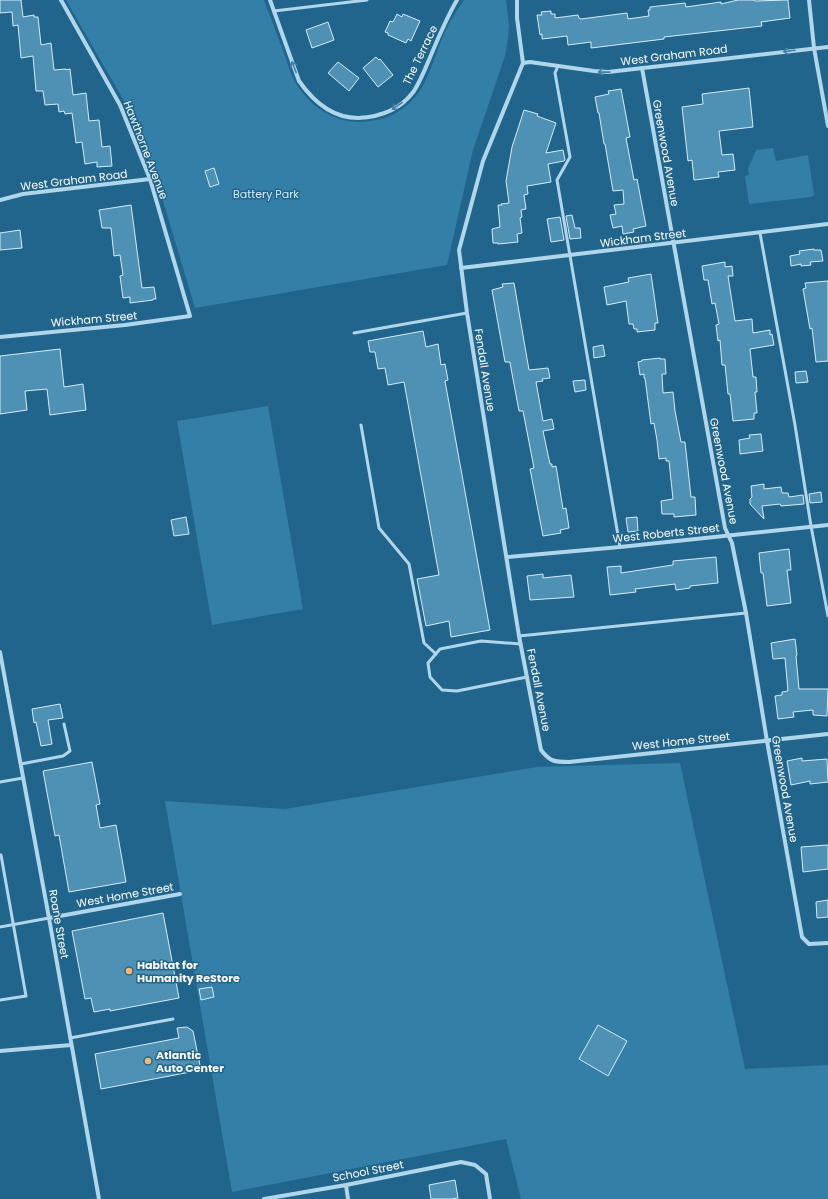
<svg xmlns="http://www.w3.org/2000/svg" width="828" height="1199" font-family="Poppins,sans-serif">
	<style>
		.green { fill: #337fa7 }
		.building { fill: #4f91b5; stroke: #d5ecf8 }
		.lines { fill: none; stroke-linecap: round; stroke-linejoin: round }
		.service { stroke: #b0d6eb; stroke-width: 3 }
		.minor { stroke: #b0d6eb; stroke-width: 4 }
		.oneway { stroke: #4681a4 }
		.poi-dot { fill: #f7b672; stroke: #22658c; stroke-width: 1.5 }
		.labels { text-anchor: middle; stroke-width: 3; stroke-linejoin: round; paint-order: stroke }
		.street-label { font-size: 11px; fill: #fff; stroke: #22658c }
		.park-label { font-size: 11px; fill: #d5ecf8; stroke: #22658c }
		.poi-label { font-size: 11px; font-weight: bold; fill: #fff; stroke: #22658c; text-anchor: start }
	</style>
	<rect width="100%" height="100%" fill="#22658c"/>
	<!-- green -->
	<g class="green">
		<path d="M66 0H264C270 15 275 30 281 45 286 57 289 71 295 82 312 110 339 126 371 121 390 119 408 108 419 92 430 76 436 52 444 34 449 22 457 11 464 0H506L509 25 508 39 505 56 473 150 447 265 195 308 155 174 124 101Z"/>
		<polygon points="773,148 776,161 808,155 814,195 811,197 749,204 745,176 749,175 748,169 756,150"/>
		<polygon points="268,406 303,609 212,625 177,421"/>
		<polygon points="680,763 745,1069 828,1065 828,1199 521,1199 506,1139 232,1192 165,801 285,809 537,767"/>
	</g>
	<!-- building -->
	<g class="building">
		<polygon points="0,0 21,0 23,17 34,15 34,17 38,17 41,45 51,43 54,70 66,69 66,70 70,69 73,95 86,93 89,121 99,120 102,147 110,146 112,166 97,167 97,162 85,164 82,142 76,143 72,113 65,114 64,111 59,112 58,104 45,105 43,91 36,91 33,56 21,58 18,25 13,26 12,12 0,13"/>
		<polygon points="738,0 754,0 755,1 788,0 790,18 761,22 762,26 664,37 664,39 591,48 591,42 568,45 567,36 542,39 542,34 540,35 537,15 542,15 541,12 551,11 551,14 555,14 555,18 578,15 579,18 581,19 627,13 628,19 649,16 648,10 650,10 650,7 685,3 686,7 721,2 721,4"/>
		<polygon points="397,14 402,17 403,14 420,21 411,41 408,39 406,43 388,35 388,33 385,32 390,21 393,22"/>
		<polygon points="328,22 334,40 312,48 306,30"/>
		<polygon points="376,57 379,60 380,59 393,75 378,87 363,68"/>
		<polygon points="338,62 359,78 349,91 328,73"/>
		<polygon points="749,88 753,127 719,131 722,155 733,154 735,170 718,172 719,177 694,180 692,160 688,161 682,107 703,104 702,94"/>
		<polygon points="621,89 630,137 626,138 634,180 637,179 646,226 633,229 634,232 623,234 622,226 613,228 610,215 616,214 614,205 624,204 623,190 613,191 605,144 604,144 599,113 598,113 595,97 609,94 608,91"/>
		<polygon points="524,110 538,114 537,116 556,123 546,153 563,150 565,160 564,161 548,164 551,182 527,186 528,194 524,195 526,209 521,210 522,217 520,218 522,233 517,234 518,242 498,244 498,243 493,243 492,229 500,227 498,205 502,205 501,204 509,203 506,181 512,147"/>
		<polygon points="214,168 219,184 210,187 205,171"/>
		<polygon points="131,205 142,288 154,287 156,299 153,299 153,300 130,303 130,297 123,298 120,276 123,275 120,255 114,256 111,228 102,228 99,210"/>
		<polygon points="572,215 575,228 580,228 581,238 570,239 566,216"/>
		<polygon points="560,217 564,240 551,242 547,219"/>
		<polygon points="20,230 22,248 0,250 0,233"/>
		<polygon points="814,249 814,250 821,250 823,261 810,262 811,265 801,266 801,264 791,266 790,256 800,254 799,251"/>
		<polygon points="725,262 725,267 732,266 733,276 728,276 735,321 752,319 753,333 770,330 770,335 772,334 774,345 750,349 753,377 756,377 757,392 755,392 757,413 754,413 754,419 733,421 730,394 728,394 725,365 722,365 720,340 718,341 716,325 719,324 715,303 712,304 708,280 704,280 702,266"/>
		<polygon points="651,274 658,323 655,323 655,330 637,332 637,329 634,329 633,324 629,324 626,301 607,305 604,287 629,282 628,278"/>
		<polygon points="828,281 828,361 816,362 812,328 810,329 803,289 806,288 805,283"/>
		<polygon points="514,283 529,370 548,368 550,378 542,379 543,381 536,382 543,421 552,419 554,429 543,431 550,464 552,464 552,467 556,466 563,509 566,508 569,528 560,530 561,533 543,536 530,469 534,468 523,411 519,411 510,363 510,362 505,362 492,290 503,287 502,284"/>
		<polygon points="423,331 426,347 438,344 441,365 445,364 448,380 445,381 490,630 451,637 449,621 426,626 417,579 439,575 404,382 388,385 385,368 378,369 375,352 370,352 368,341"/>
		<polygon points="603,345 605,356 594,358 593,347"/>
		<polygon points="60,349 64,387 83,384 86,410 50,415 47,389 25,391 27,410 0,414 0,356"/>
		<polygon points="660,358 660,359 665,359 666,374 662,374 663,393 673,392 675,411 681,442 685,442 691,497 695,497 696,515 674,517 674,514 662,514 661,501 673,499 669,461 666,461 666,458 659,459 657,440 654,423 651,424 645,378 644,378 644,374 640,375 638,362 642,361 642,360"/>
		<polygon points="806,371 808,382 796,383 795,372"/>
		<polygon points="585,380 586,390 575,392 573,381"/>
		<polygon points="761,434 763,451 740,454 739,440 750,438 749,435"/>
		<polygon points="764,484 764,489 781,487 782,493 788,493 789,497 803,495 804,504 781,506 780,504 762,506 764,519 750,504 750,499 752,497 751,486"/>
		<polygon points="821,492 822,502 810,503 809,494"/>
		<polygon points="186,517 189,534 174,536 171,520"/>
		<polygon points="637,517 638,531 628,532 626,518"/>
		<polygon points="789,549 791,570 787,570 791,603 767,606 763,573 761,573 759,553"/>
		<polygon points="716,557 718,583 690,586 690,588 676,590 675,584 635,589 636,592 610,595 607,567 621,566 621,573 673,565 673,561"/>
		<polygon points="543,574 543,578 571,575 574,597 530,600 527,576"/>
		<polygon points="795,639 797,655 796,656 799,689 828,689 827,716 813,715 813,710 793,712 794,717 778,719 775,696 782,695 782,692 788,691 785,658 773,659 771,643"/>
		<polygon points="60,704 63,718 48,720 52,744 41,746 36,722 34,723 32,709"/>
		<polygon points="802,758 802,761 827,759 828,782 810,784 810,781 791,785 787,761"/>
		<polygon points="92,762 100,804 96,805 100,828 116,825 126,882 69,892 59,835 55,836 43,771"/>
		<polygon points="828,845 828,869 803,872 801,847"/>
		<polygon points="828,900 828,917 817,918 816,902"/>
		<polygon points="163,913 179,998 110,1011 110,1009 94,1012 91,998 85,999 72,931"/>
		<polygon points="212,987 214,997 201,1000 199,989"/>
		<polygon points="598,1025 627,1041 608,1076 579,1059"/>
		<polygon points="187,1027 193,1031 201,1070 101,1089 95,1054 179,1038 177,1028"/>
		<polygon points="455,1180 458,1198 451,1199 431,1199 429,1185"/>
	</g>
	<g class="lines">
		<!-- service -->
		<g class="service">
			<polyline points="274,11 367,0"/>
			<polyline points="558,66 555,73 570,157 557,180 620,547"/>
			<polyline points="760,233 795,425 811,526 828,616"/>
			<polyline points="354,333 467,313"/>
			<polyline points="361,425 379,528 409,564 424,643 436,654"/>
			<polyline points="519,636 746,613"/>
			<polyline points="521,644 481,641 440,649 428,663 430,677 442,690 457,691 527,677"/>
			<polyline points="21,764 63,756 70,751 64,724"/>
			<polyline points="0,782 23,778"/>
			<polyline points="0,855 1,855 26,996 0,1000"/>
			<polyline points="0,927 49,918"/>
			<polyline points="70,1038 173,1019"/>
		</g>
		<!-- minor -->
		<g class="minor">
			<path d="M270 0 299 81C313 101 333 118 358 118 380 117 401 109 414 91 421 80 426 67 431 55 439 36 447 17 457 0"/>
			<path d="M517 0V18L523 63 483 161 459 250 467 313 519 636 541 750C550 762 555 762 569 762L828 734"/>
			<polyline points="809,0 814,48 828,126"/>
			<polyline points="523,63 530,62 594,71 608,72 828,47"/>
			<polyline points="642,68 725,528 732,543 746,613 767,741 802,937 809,944 828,943"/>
			<polyline points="0,200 23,194 150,179"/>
			<polyline points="461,268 828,224"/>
			<polyline points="0,337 125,325 190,316 150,179 120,105 61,0"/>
			<polyline points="507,557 620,547 828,525"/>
			<polyline points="0,652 49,918 99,1199"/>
			<polyline points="49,918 180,894"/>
			<polyline points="0,1051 71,1045"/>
			<polyline points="346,1185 348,1199"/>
			<polyline points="264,1199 346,1185 461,1162 475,1165 486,1174 490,1199"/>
		</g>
	</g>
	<!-- one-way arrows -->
	<defs><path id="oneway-shaft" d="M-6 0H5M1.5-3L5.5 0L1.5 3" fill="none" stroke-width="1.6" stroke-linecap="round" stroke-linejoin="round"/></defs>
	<g class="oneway">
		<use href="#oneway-shaft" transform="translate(789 51) rotate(173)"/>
		<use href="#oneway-shaft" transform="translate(294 67) rotate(-111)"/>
		<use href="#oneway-shaft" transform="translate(604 72) rotate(-179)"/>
		<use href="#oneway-shaft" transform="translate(397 106) rotate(145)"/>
	</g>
	<!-- markers -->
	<g class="poi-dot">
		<circle cx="129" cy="971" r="4"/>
		<circle cx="148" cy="1061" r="4"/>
	</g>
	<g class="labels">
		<!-- street labels -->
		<g class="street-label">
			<text transform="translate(420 55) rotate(-64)" y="4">The Terrace</text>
			<text transform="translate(674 55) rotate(-7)" y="4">West Graham Road</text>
			<text transform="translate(146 150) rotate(69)" y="4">Hawthorne Avenue</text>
			<text transform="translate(666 153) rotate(80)" y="4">Greenwood Avenue</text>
			<text transform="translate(74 180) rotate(-7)" y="4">West Graham Road</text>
			<text transform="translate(643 238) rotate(-7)" y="4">Wickham Street</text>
			<text transform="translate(94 319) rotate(-5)" y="4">Wickham Street</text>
			<text transform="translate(485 370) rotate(81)" y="4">Fendall Avenue</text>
			<text transform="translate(724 471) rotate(79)" y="4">Greenwood Avenue</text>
			<text transform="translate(666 533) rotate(-6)" y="4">West Roberts Street</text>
			<text transform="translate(539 690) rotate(79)" y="4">Fendall Avenue</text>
			<text transform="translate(681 741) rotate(-6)" y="4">West Home Street</text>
			<text transform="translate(785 789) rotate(80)" y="4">Greenwood Avenue</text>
			<text transform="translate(125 895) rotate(-10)" y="4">West Home Street</text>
			<text transform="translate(59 924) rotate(80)" y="4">Roane Street</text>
			<text transform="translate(368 1171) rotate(-11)" y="4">School Street</text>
		</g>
		<!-- park labels -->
		<g class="park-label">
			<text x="266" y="198">Battery Park</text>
		</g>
		<!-- poi labels -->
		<g class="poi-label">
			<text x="137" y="969">Habitat for<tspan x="137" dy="13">Humanity ReStore</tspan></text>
			<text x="156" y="1059">Atlantic<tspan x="156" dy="13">Auto Center</tspan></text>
		</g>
	</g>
</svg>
